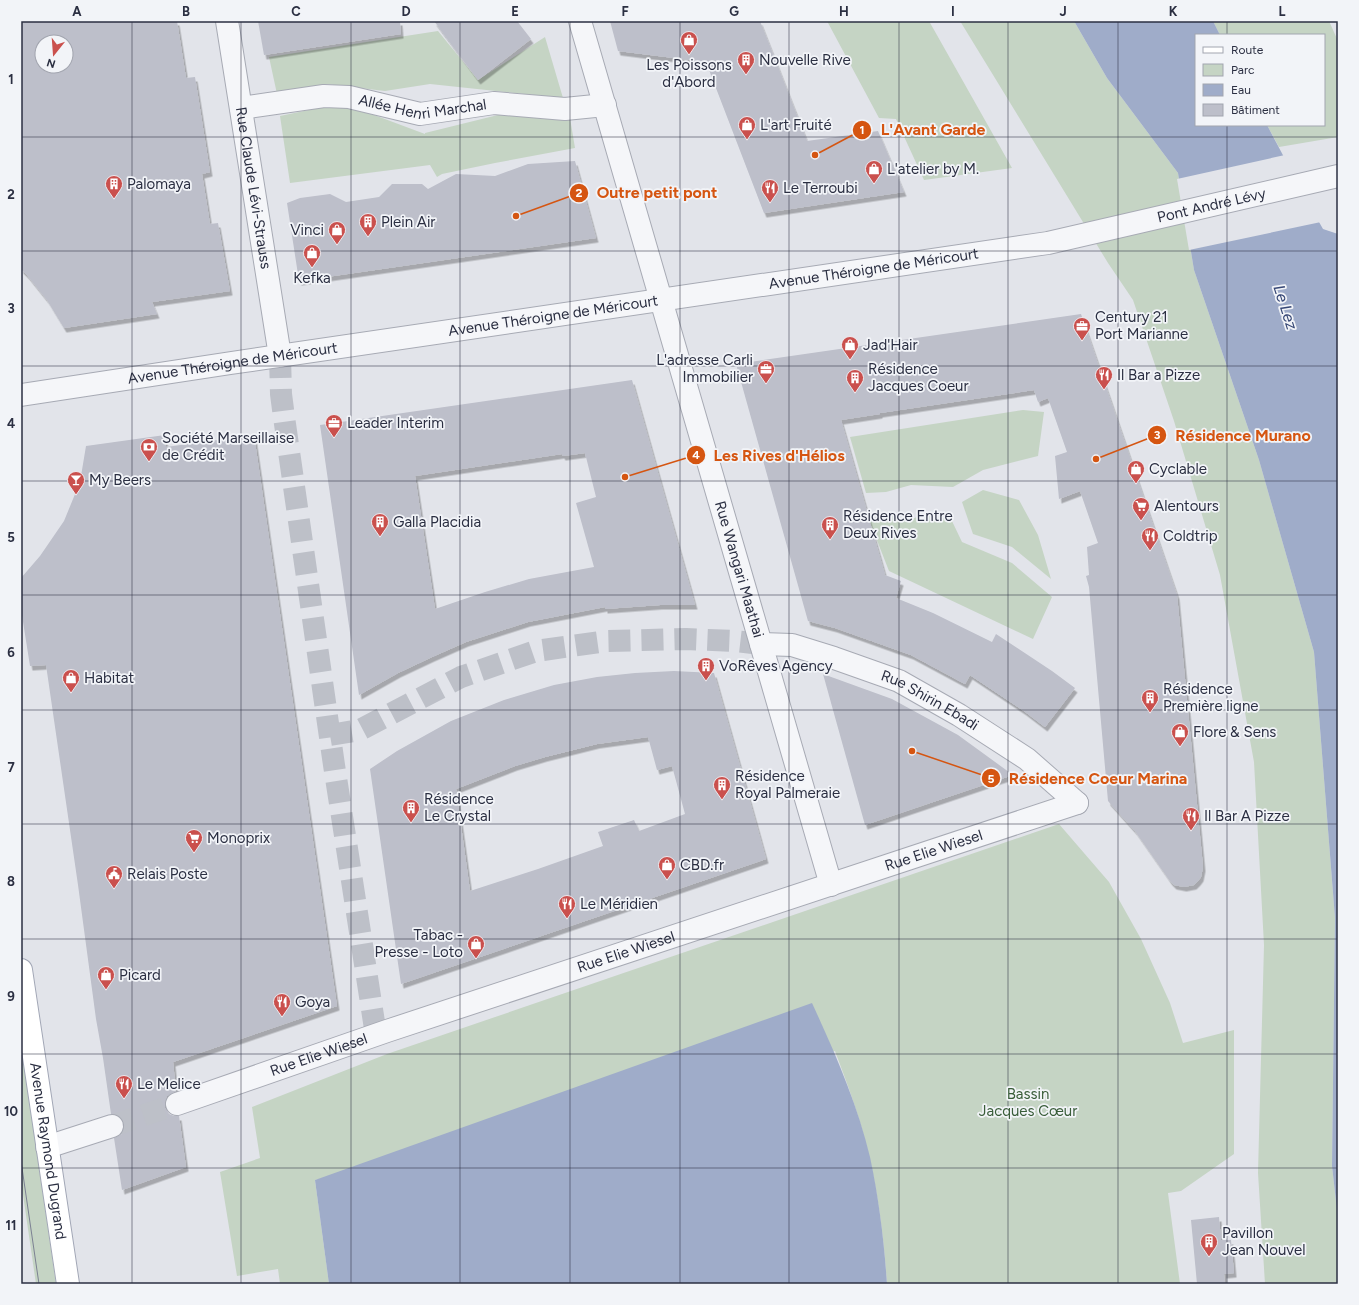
<svg xmlns="http://www.w3.org/2000/svg" width="1359" height="1305" font-family="Figtree,sans-serif">
	<style>
		.green { fill: #c5d4c4 }
		.water { fill: #9facc9 }
		.pier { fill: #e2e4ea }
		.building { fill: #bdbfca; fill-rule: evenodd; filter: url(#shadow) }
		.lines { fill: none; stroke-linecap: round; stroke-linejoin: round }
		.minor-tunnel { stroke: #bdc0c8; stroke-width: 22; stroke-dasharray: 22 11; stroke-linecap: butt }
		.minor-casing { stroke: #a7aab4; stroke-width: 24 }
		.major-casing { stroke: #a2a7b6; stroke-width: 24 }
		.minor { stroke: #f5f6f9; stroke-width: 22 }
		.major { stroke: #fff; stroke-width: 22 }
		.tram { stroke: #7c8193; stroke-width: 1 }
		.grid { fill: none; stroke: #2b2f42; stroke-width: 1; stroke-opacity: 0.55 }
		.labels { text-anchor: middle; stroke-width: 3.5; stroke-linejoin: round; paint-order: stroke }
		.poi-label { font-size: 15px; fill: #2b2f42; stroke: #f2f4f8; text-anchor: start }
		.street-label { font-size: 15px; fill: #2b2f42; stroke: #f2f4f8 }
		.park-label { font-size: 15px; fill: #395d39; stroke: #f2f4f8 }
		.water-label { font-size: 16px; font-style: italic; fill: #364775; stroke: #f2f4f8 }
		.leader { fill: none; stroke: #d55511; stroke-width: 1.5 }
		.callout-dot { fill: #d55511; stroke: #f2f4f8; stroke-width: 1.5 }
		.mark-label { font-size: 12px; text-anchor: middle; font-weight: bold; fill: #fff }
		.callout-label { font-size: 16px; text-anchor: middle; font-weight: bold; fill: #d55511; stroke: #f2f4f8; stroke-width: 3.5; stroke-linejoin: round; paint-order: stroke }
		.neatline { fill: none; stroke: #2b2f42; stroke-width: 1.5 }
		.grid-label { font-size: 13px; text-anchor: middle; font-weight: bold; fill: #2b2f42 }
	</style>
	<defs>
		<filter id="shadow"><feDropShadow dx="2.5" dy="4.5" stdDeviation="0" flood-color="#0004"/></filter>
	</defs>
	<rect width="100%" height="100%" fill="#e2e4ea"/>
	<!-- green -->
	<g class="green">
		<polygon points="827,21 929,21 1012,168 924,180 896,119 879,118"/>
		<polygon points="960,21 1074,21 1107,78 1178,173 1194,270 1259,460 1314,652 1335,918 1332,1166 1338,1219 1338,1284 1265,1284 1258,1173 1264,945 1254,762 1220,575 1174,421 1133,300 1108,263"/>
		<polygon points="1213,21 1329,21 1338,41 1338,137 1279,147 1267,125 1324,125 1324,35 1220,35"/>
		<polygon points="438,31 478,80 545,37 563,98 430,84 385,91 326,84 277,94 269,57"/>
		<polygon points="342,103 425,134 425,133 498,115 570,118 575,148 495,163 442,174 437,177 430,165 290,183 280,116"/>
		<polygon points="1023,410 1044,412 1038,456 983,470 953,487 911,485 886,492 866,493 850,437"/>
		<polygon points="983,490 1019,500 1038,535 1051,579 1012,547 973,534 962,502"/>
		<polygon points="890,512 906,522 921,515 951,519 962,542 1012,563 1052,597 1033,639 889,571 869,520"/>
		<path d="M1059 824 1109 882 1141 939 1170 1003 1183 1043 1234 1030V1154L1181 1191 1168 1193 1180 1284H887C884 1241 879 1198 869 1156 861 1120 848 1086 835 1051L315 1180 329 1284H280L278 1269 237 1276 220 1172 260 1158 252 1107 387 1054Z"/>
		<polygon points="21,1044 56,1284 36,1284 21,1181"/>
	</g>
	<!-- water -->
	<g class="water">
		<polygon points="1074,21 1213,21 1220,35 1196,35 1196,125 1267,125 1311,208 1323,229 1338,234 1338,1219 1332,1166 1335,918 1314,652 1259,460 1194,270 1178,173 1107,78"/>
		<path d="M812 1003C835 1053 857 1103 870 1157 879 1199 884 1241 887 1284H329L315 1180Z"/>
	</g>
	<!-- pier -->
	<polygon class="pier" points="1285,155 1321,222 1189,250 1177,179"/>
	<!-- building -->
	<g class="building">
		<path d="M21 21H177L186 78 195 77 210 172 202 174 210 224 218 223 230 291 152 302 157 314 64 328 47 300 27 275 21 269ZM42 42H66V66H42Z"/>
		<polygon points="258,21 400,21 401,34 264,55"/>
		<polygon points="434,21 517,21 531,39 478,80"/>
		<polygon points="610,21 760,21 807,141 878,131 904,192 764,213 706,62 618,51"/>
		<polygon points="575,161 596,238 299,281 287,203 300,198 330,194 346,202 379,197 392,184 422,184 428,189 456,174 495,176 528,164"/>
		<polygon points="1081,314 1177,595 1203,867 1201,877 1198,881 1194,885 1184,887 1174,885 1170,881 1135,831 1108,801 1089,587 1086,576 1089,575 1087,547 1098,543 1080,491 1059,499 1055,456 1067,452 1048,398 1038,402 1034,390 880,413 880,414 841,420 885,575 901,581 896,598 933,613 992,642 996,634 1052,671 1075,688 1045,727 1024,711 970,675 965,684 911,655 835,628 808,621 736,364"/>
		<path d="M632 380 695 605H660L605 609V607L528 622 466 642 432 657 398 673 359 695 320 425ZM585 453 596 497 576 503 594 567 529 579 485 592 435 609 415 476 562 454 563 456Z"/>
		<polygon points="165,435 166,447 254,435 337,1006 173,1062 176,1091 167,1096 165,1102 165,1108 169,1114 174,1116 179,1116 186,1167 122,1190 114,1138 122,1134 124,1129 124,1123 120,1116 115,1114 111,1114 103,1058 96,1019 78,885 46,665 30,666 21,609 21,578 40,556 64,521 80,482 86,446"/>
		<path d="M674 671 714 673 766 859 401 984 370 769 397 751 451 721 504 700 554 685 597 677 635 673ZM648 737 657 770 672 766 685 814 639 831 634 820 598 832 603 846 538 869 470 891 456 789 515 766 545 757 597 744Z"/>
		<polygon points="823,674 892,699 958,735 1013,775 865,825"/>
		<polygon points="1219,1217 1221,1240 1231,1240 1234,1273 1224,1274 1225,1284 1197,1284 1191,1220"/>
	</g>
	<g class="lines">
		<!-- minor-tunnel -->
		<g class="minor-tunnel">
			<polyline points="280,356 281,394 284,417 334,765 376,1035"/>
			<polyline points="330,735 360,730 461,677 536,651 607,641 686,639 735,641 761,644"/>
			<polyline points="112,1126 177,1104"/>
		</g>
		<defs>
			<g id="minor">
				<path id="s1" d="M227 21 280 356"/>
				<path id="s2" d="M580 21 831 885"/>
				<path id="s3" d="M241 108 324 96 349 97 420 114 494 103 565 109 605 105"/>
				<path id="s4" d="M21 395 231 363 1048 243 1338 176"/>
				<path id="s5" d="M761 644 792 645 834 658 899 681 959 715 1027 759 1077 803"/>
				<path id="s6" d="M177 1104 387 1031 1077 803"/>
				<polyline points="47,1147 112,1126"/>
			</g>
			<g id="major">
				<path id="s7" d="M21 970 68 1284"/>
			</g>
		</defs>
		<!-- minor casing -->
		<use href="#minor" class="minor-casing"/>
		<!-- major casing -->
		<use href="#major" class="major-casing"/>
		<!-- minor -->
		<use href="#minor" class="minor"/>
		<!-- major -->
		<use href="#major" class="major"/>
		<!-- tram -->
		<polyline class="tram" points="21,1161 39,1284"/>
	</g>
	<!-- grid -->
	<path class="grid" d="M132 21V1284M241 21V1284M351 21V1284M460 21V1284M570 21V1284M680 21V1284M789 21V1284M899 21V1284M1008 21V1284M1118 21V1284M1227 21V35M1227 125V1284M21 137H1338M21 251H1338M21 366H1338M21 481H1338M21 595H1338M21 710H1338M21 824H1338M21 939H1338M21 1054H1338M21 1168H1338"/>
	<!-- icons -->
	<defs>
		<symbol id="shop-pin" viewBox="-11 -11 22 30"><path d="M0 17L-7.5 6A9.5 9.5 0 1 1 7.5 6Z" fill="#ca504d" stroke="#f2f4f8"/><path d="M-5-2.5h2.3a2.7 3.5 0 0 1 5.4 0H5L5.5 6h-11ZM-1.5-2.5h3a1.5 2.3 0 0 0-3 0Z" fill="#fff"/></symbol>
		<symbol id="building-pin" viewBox="-11 -11 22 30"><path d="M0 17L-7.5 6A9.5 9.5 0 1 1 7.5 6Z" fill="#ca504d" stroke="#f2f4f8"/><path d="M-4-6H4V6H1V3H-1V6H-4ZM-2.5-4.3h1.7v1.8h-1.7ZM.8-4.3h1.7v1.8H.8ZM-2.5-1h1.7V.8h-1.7ZM.8-1h1.7V.8H.8Z" fill="#fff"/></symbol>
		<symbol id="restaurant-pin" viewBox="-11 -11 22 30"><path d="M0 17L-7.5 6A9.5 9.5 0 1 1 7.5 6Z" fill="#ca504d" stroke="#f2f4f8"/><path d="M-5-6h1v4h1v-4h1v4h1v-4h1v5L-1.5 .5V6h-2V.5L-5-1ZM5-6V6H3V1.5H1.5Q1.5-4 5-6Z" fill="#fff"/></symbol>
		<symbol id="office-pin" viewBox="-11 -11 22 30"><path d="M0 17L-7.5 6A9.5 9.5 0 1 1 7.5 6Z" fill="#ca504d" stroke="#f2f4f8"/><path d="M-6-3h4V-5.5h4V-3h4V5H-6ZM-1-4.5V-3h2v-1.5ZM-6 0V1H6V0Z" fill="#fff"/></symbol>
		<symbol id="bank-pin" viewBox="-11 -11 22 30"><path d="M0 17L-7.5 6A9.5 9.5 0 1 1 7.5 6Z" fill="#ca504d" stroke="#f2f4f8"/><path d="M-6-4H6V4H-6ZM0-2.3a2.3 2.3 0 1 0 0 4.6a2.3 2.3 0 1 0 0-4.6Z" fill="#fff"/></symbol>
		<symbol id="bar-pin" viewBox="-11 -11 22 30"><path d="M0 17L-7.5 6A9.5 9.5 0 1 1 7.5 6Z" fill="#ca504d" stroke="#f2f4f8"/><path d="M-6-5H6L.8 .8V4.5H3.5V6h-7V4.5H-.8V.8Z" fill="#fff"/></symbol>
		<symbol id="supermarket-pin" viewBox="-11 -11 22 30"><path d="M0 17L-7.5 6A9.5 9.5 0 1 1 7.5 6Z" fill="#ca504d" stroke="#f2f4f8"/><path d="M-6-5.5h2.5l.6 2H6L4.5 2H-2.5L-4.4-4H-6ZM-1.5 3.2a1.3 1.3 0 1 0 .1 0ZM3 3.2a1.3 1.3 0 1 0 .1 0Z" fill="#fff"/></symbol>
		<symbol id="civic-pin" viewBox="-11 -11 22 30"><path d="M0 17L-7.5 6A9.5 9.5 0 1 1 7.5 6Z" fill="#ca504d" stroke="#f2f4f8"/><path d="M-.6-6.5H3V-4.5H.6V-3L4-1V1h2V6H-6V1h2V-1L-.6-3ZM-1.2 2.5V6h2.4V2.5Z" fill="#fff"/></symbol>
	</defs>
	<g fill-rule="evenodd">
		<use href="#shop-pin" x="679" y="30" width="20" height="27"/>
		<use href="#building-pin" x="736" y="50" width="20" height="27"/>
		<use href="#shop-pin" x="737" y="115" width="20" height="27"/>
		<use href="#shop-pin" x="864" y="159" width="20" height="27"/>
		<use href="#building-pin" x="104" y="174" width="20" height="27"/>
		<use href="#restaurant-pin" x="760" y="178" width="20" height="27"/>
		<use href="#building-pin" x="358" y="212" width="20" height="27"/>
		<use href="#shop-pin" x="327" y="220" width="20" height="27"/>
		<use href="#shop-pin" x="302" y="243" width="20" height="27"/>
		<use href="#office-pin" x="1072" y="316" width="20" height="27"/>
		<use href="#shop-pin" x="840" y="335" width="20" height="27"/>
		<use href="#office-pin" x="756" y="359" width="20" height="27"/>
		<use href="#restaurant-pin" x="1094" y="365" width="20" height="27"/>
		<use href="#building-pin" x="845" y="368" width="20" height="27"/>
		<use href="#office-pin" x="324" y="413" width="20" height="27"/>
		<use href="#bank-pin" x="139" y="437" width="20" height="27"/>
		<use href="#shop-pin" x="1126" y="459" width="20" height="27"/>
		<use href="#bar-pin" x="66" y="470" width="20" height="27"/>
		<use href="#supermarket-pin" x="1131" y="496" width="20" height="27"/>
		<use href="#building-pin" x="370" y="512" width="20" height="27"/>
		<use href="#building-pin" x="820" y="515" width="20" height="27"/>
		<use href="#restaurant-pin" x="1140" y="526" width="20" height="27"/>
		<use href="#building-pin" x="696" y="656" width="20" height="27"/>
		<use href="#shop-pin" x="61" y="668" width="20" height="27"/>
		<use href="#building-pin" x="1140" y="688" width="20" height="27"/>
		<use href="#shop-pin" x="1170" y="722" width="20" height="27"/>
		<use href="#building-pin" x="712" y="775" width="20" height="27"/>
		<use href="#building-pin" x="401" y="798" width="20" height="27"/>
		<use href="#restaurant-pin" x="1181" y="806" width="20" height="27"/>
		<use href="#supermarket-pin" x="184" y="828" width="20" height="27"/>
		<use href="#shop-pin" x="657" y="855" width="20" height="27"/>
		<use href="#civic-pin" x="104" y="864" width="20" height="27"/>
		<use href="#restaurant-pin" x="557" y="894" width="20" height="27"/>
		<use href="#shop-pin" x="466" y="934" width="20" height="27"/>
		<use href="#shop-pin" x="96" y="965" width="20" height="27"/>
		<use href="#restaurant-pin" x="272" y="992" width="20" height="27"/>
		<use href="#restaurant-pin" x="114" y="1074" width="20" height="27"/>
		<use href="#building-pin" x="1199" y="1232" width="20" height="27"/>
	</g>
	<g class="labels">
		<!-- poi labels -->
		<g class="poi-label">
			<text x="759" y="65">Nouvelle Rive</text>
			<text x="689" y="70" text-anchor="middle">Les Poissons<tspan x="689" dy="17">d'Abord</tspan></text>
			<text x="760" y="130">L'art Fruité</text>
			<text x="887" y="174">L'atelier by M.</text>
			<text x="127" y="189">Palomaya</text>
			<text x="783" y="193">Le Terroubi</text>
			<text x="381" y="227">Plein Air</text>
			<text x="324" y="235" text-anchor="end">Vinci</text>
			<text x="312" y="283" text-anchor="middle">Kefka</text>
			<text x="1095" y="322">Century 21<tspan x="1095" dy="17">Port Marianne</tspan></text>
			<text x="863" y="350">Jad'Hair</text>
			<text x="753" y="365" text-anchor="end">L'adresse Carli<tspan x="753" dy="17">Immobilier</tspan></text>
			<text x="868" y="374">Résidence<tspan x="868" dy="17">Jacques Coeur</tspan></text>
			<text x="1117" y="380">Il Bar a Pizze</text>
			<text x="347" y="428">Leader Interim</text>
			<text x="162" y="443">Société Marseillaise<tspan x="162" dy="17">de Crédit</tspan></text>
			<text x="1149" y="474">Cyclable</text>
			<text x="89" y="485">My Beers</text>
			<text x="1154" y="511">Alentours</text>
			<text x="843" y="521">Résidence Entre<tspan x="843" dy="17">Deux Rives</tspan></text>
			<text x="393" y="527">Galla Placidia</text>
			<text x="1163" y="541">Coldtrip</text>
			<text x="719" y="671">VoRêves Agency</text>
			<text x="84" y="683">Habitat</text>
			<text x="1163" y="694">Résidence<tspan x="1163" dy="17">Première ligne</tspan></text>
			<text x="1193" y="737">Flore &amp; Sens</text>
			<text x="735" y="781">Résidence<tspan x="735" dy="17">Royal Palmeraie</tspan></text>
			<text x="424" y="804">Résidence<tspan x="424" dy="17">Le Crystal</tspan></text>
			<text x="1204" y="821">Il Bar A Pizze</text>
			<text x="207" y="843">Monoprix</text>
			<text x="680" y="870">CBD.fr</text>
			<text x="127" y="879">Relais Poste</text>
			<text x="580" y="909">Le Méridien</text>
			<text x="463" y="940" text-anchor="end">Tabac -<tspan x="463" dy="17">Presse - Loto</tspan></text>
			<text x="119" y="980">Picard</text>
			<text x="295" y="1007">Goya</text>
			<text x="137" y="1089">Le Melice</text>
			<text x="1222" y="1238">Pavillon<tspan x="1222" dy="17">Jean Nouvel</tspan></text>
		</g>
		<!-- street labels -->
		<g class="street-label">
			<text dy="5" stroke="none"><textPath href="#s3" startOffset="184">Allée Henri Marchal</textPath></text>
			<text dy="5" stroke="none"><textPath href="#s1" startOffset="169">Rue Claude Lévi-Strauss</textPath></text>
			<text dy="5" stroke="none"><textPath href="#s4" startOffset="1206">Pont André Lévy</textPath></text>
			<text dy="5" stroke="none"><textPath href="#s4" startOffset="862">Avenue Théroigne de Méricourt</textPath></text>
			<text dy="5" stroke="none"><textPath href="#s4" startOffset="538">Avenue Théroigne de Méricourt</textPath></text>
			<text dy="5" stroke="none"><textPath href="#s4" startOffset="214">Avenue Théroigne de Méricourt</textPath></text>
			<text dy="5" stroke="none"><textPath href="#s2" startOffset="571">Rue Wangari Maathai</textPath></text>
			<text dy="5" stroke="none"><textPath href="#s5" startOffset="180">Rue Shirin Ebadi</textPath></text>
			<text dy="5" stroke="none"><textPath href="#s6" startOffset="798">Rue Elie Wiesel</textPath></text>
			<text dy="5" stroke="none"><textPath href="#s6" startOffset="474">Rue Elie Wiesel</textPath></text>
			<text dy="5" stroke="none"><textPath href="#s6" startOffset="150">Rue Elie Wiesel</textPath></text>
			<text dy="5" stroke="none"><textPath href="#s7" startOffset="183">Avenue Raymond Dugrand</textPath></text>
		</g>
		<!-- park labels -->
		<g class="park-label">
			<text x="1028" y="1099">Bassin<tspan x="1028" dy="17">Jacques Cœur</tspan></text>
		</g>
		<!-- water labels -->
		<g class="water-label">
			<text transform="translate(1286 307) rotate(72)" y="6">Le Lez</text>
		</g>
	</g>
	<!-- callouts -->
	<path class="leader" d="M815 155L862 130M516 216L579 193M1096 459L1157 435M625 477L696 455M912 751L991 778"/>
	<g class="callout-dot">
		<circle cx="815" cy="155" r="4"/>
		<circle cx="516" cy="216" r="4"/>
		<circle cx="1096" cy="459" r="4"/>
		<circle cx="625" cy="477" r="4"/>
		<circle cx="912" cy="751" r="4"/>
		<circle cx="862" cy="130" r="10"/>
		<circle cx="579" cy="193" r="10"/>
		<circle cx="1157" cy="435" r="10"/>
		<circle cx="696" cy="455" r="10"/>
		<circle cx="991" cy="778" r="10"/>
	</g>
	<g class="mark-label">
		<text x="862" y="134">1</text>
		<text x="579" y="197">2</text>
		<text x="1157" y="439">3</text>
		<text x="696" y="459">4</text>
		<text x="991" y="783">5</text>
	</g>
	<g class="callout-label">
		<text x="933" y="135">L'Avant Garde</text>
		<text x="657" y="198">Outre petit pont</text>
		<text x="1243" y="441">Résidence Murano</text>
		<text x="779" y="461">Les Rives d'Hélios</text>
		<text x="1098" y="784">Résidence Coeur Marina</text>
	</g>
	<!-- border -->
	<rect width="1359" height="1305" fill="none" stroke="#f2f4f8" stroke-width="44"/>
	<!-- legend -->
	<rect x="1195" y="34" width="130" height="92" fill="#f2f4f8" stroke="#a2a5af"/>
	<rect x="1203" y="47" width="20" height="6" fill="#ffffff" stroke="#a2a5af"/>
	<text x="1231" y="54" font-size="12" fill="#2b2f42">Route</text>
	<rect x="1203" y="64" width="20" height="12" fill="#c5d4c4" stroke="#a2a5af"/>
	<text x="1231" y="74" font-size="12" fill="#2b2f42">Parc</text>
	<rect x="1203" y="84" width="20" height="12" fill="#9facc9" stroke="#a2a5af"/>
	<text x="1231" y="94" font-size="12" fill="#2b2f42">Eau</text>
	<rect x="1203" y="104" width="20" height="12" fill="#bdbfca" stroke="#a2a5af"/>
	<text x="1231" y="114" font-size="12" fill="#2b2f42">Bâtiment</text>
	<!-- north arrow -->
	<g transform="translate(54 54) rotate(197)"><circle r="19" fill="#f2f4f8" stroke="#a2a5af"/>
	<path d="M0-3L7 15L0 10L-7 15Z" fill="#ca504d"/>
	<text y="-6" font-size="11" font-weight="bold" text-anchor="middle" fill="#2b2f42">N</text>
	</g>
	<rect x="22" y="22" width="1315" height="1261" class="neatline"/>
	<g class="grid-label">
		<text x="77" y="16">A</text>
		<text x="186" y="16">B</text>
		<text x="296" y="16">C</text>
		<text x="406" y="16">D</text>
		<text x="515" y="16">E</text>
		<text x="625" y="16">F</text>
		<text x="734" y="16">G</text>
		<text x="844" y="16">H</text>
		<text x="953" y="16">I</text>
		<text x="1063" y="16">J</text>
		<text x="1173" y="16">K</text>
		<text x="1282" y="16">L</text>
		<text x="11" y="84">1</text>
		<text x="11" y="199">2</text>
		<text x="11" y="313">3</text>
		<text x="11" y="428">4</text>
		<text x="11" y="542">5</text>
		<text x="11" y="657">6</text>
		<text x="11" y="772">7</text>
		<text x="11" y="886">8</text>
		<text x="11" y="1001">9</text>
		<text x="11" y="1116">10</text>
		<text x="11" y="1230">11</text>
	</g>
</svg>
